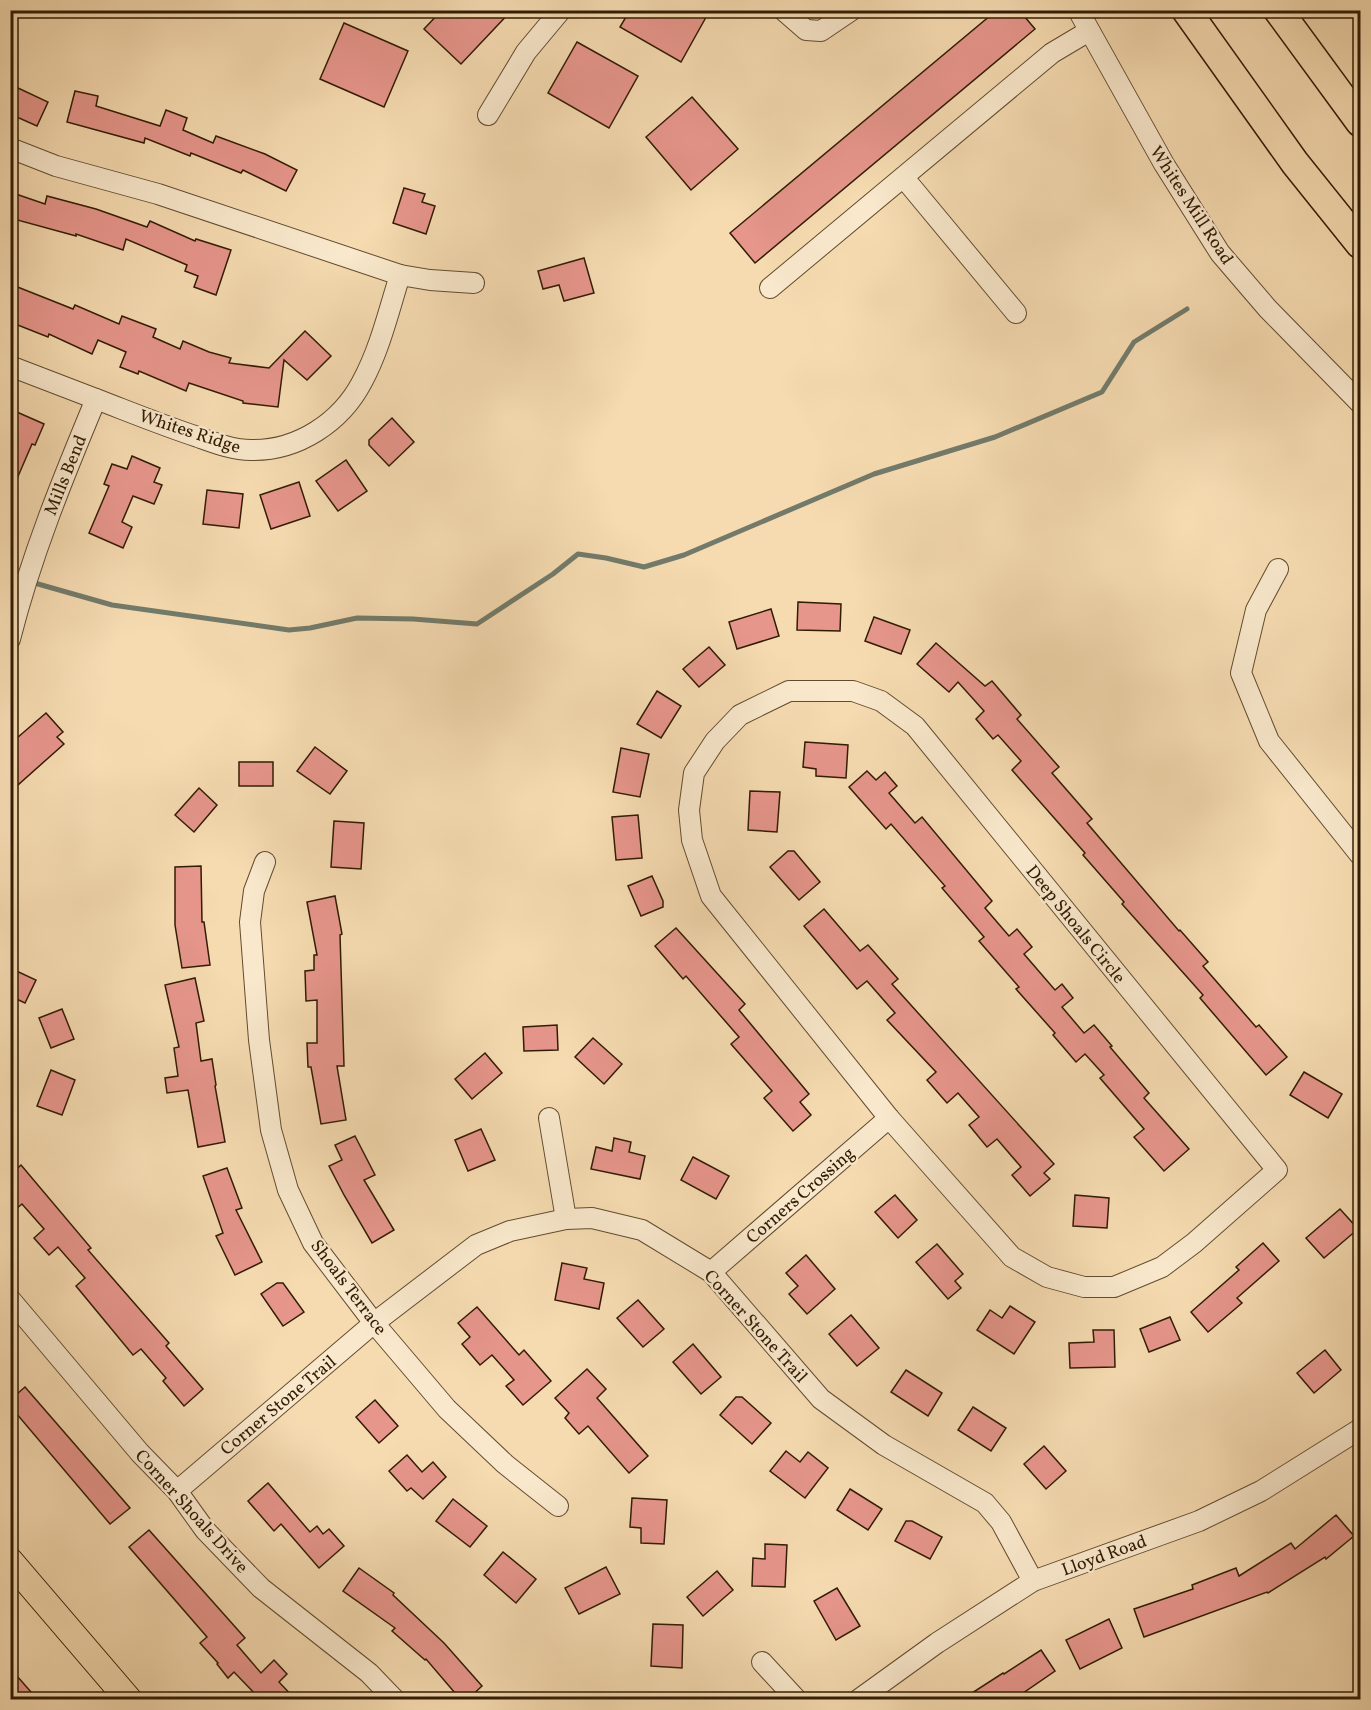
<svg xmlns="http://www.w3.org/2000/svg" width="1371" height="1710" font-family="Vollkorn,serif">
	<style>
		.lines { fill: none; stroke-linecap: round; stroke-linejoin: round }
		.stream { stroke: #727b6b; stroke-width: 5 }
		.building { fill: #e7968c; stroke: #311c04; stroke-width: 1.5 }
		.minor-casing { stroke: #624c2f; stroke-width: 22 }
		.major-casing { stroke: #311c04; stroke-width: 28 }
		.highway-casing { stroke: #311c04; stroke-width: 31 }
		.minor { stroke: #f9e8cc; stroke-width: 20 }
		.major { stroke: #f6dbb1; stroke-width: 26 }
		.highway { stroke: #f6dbb1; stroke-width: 28 }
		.labels { text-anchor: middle; stroke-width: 4.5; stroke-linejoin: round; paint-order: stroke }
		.street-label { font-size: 18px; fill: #311c04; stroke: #f9e8cc }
	</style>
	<rect width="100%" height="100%" fill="#f6dbb1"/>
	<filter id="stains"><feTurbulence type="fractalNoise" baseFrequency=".00333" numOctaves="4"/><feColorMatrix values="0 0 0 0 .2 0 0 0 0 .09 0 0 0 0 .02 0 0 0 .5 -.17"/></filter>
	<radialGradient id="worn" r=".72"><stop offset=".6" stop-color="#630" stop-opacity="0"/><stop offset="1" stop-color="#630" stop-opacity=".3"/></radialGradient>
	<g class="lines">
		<!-- stream -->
		<g class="stream">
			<polyline points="10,579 22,580"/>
			<polyline points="31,582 112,605 289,630 310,628 357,618 413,619 477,624 553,574 578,554 606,558 644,567 684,555 874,474 995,437 1102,392 1134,342 1187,309"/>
		</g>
	</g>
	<!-- building -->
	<g class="building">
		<polygon points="442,10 512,10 461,64 424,29"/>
		<polygon points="630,10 710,10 681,62 620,27"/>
		<polygon points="997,10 1019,10 1035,29 755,263 730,233"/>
		<polygon points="344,23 408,51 384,107 320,79"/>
		<polygon points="577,42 638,76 609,128 548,93"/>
		<polygon points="18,88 48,102 37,126 10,114 10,104"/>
		<polygon points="75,91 98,96 96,106 160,126 166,110 187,118 183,130 213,143 216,136 265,154 297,170 286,191 243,170 241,173 191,153 190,156 145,138 144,143 67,122"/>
		<polygon points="692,97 738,149 691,190 646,137"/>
		<polygon points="404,188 425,194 422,202 435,206 426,234 393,223"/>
		<polygon points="10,192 45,204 47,196 96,209 147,227 150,221 195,241 196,239 231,250 216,295 194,287 198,276 185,271 187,265 126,239 123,250 76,234 76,236 10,218"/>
		<polygon points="584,258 594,293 564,301 559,285 543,289 538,271"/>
		<polygon points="10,284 73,309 75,305 119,324 122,316 156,329 153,337 180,349 183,341 209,352 231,358 229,363 269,368 305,331 331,356 307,380 284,360 278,407 243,403 243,401 189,383 186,391 139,371 138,374 120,367 126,352 98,340 92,354 49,334 48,337 10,322"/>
		<polygon points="10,409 44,424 35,445 32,444 10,495"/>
		<polygon points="392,418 414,442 389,466 369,445 369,440"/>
		<polygon points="132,456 160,468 154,482 162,485 154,504 133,496 122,522 132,527 123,548 89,533 109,486 104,484 112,464 127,469"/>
		<polygon points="346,460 367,491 338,511 316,481"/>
		<polygon points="299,482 310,516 271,529 260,495"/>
		<polygon points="207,490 243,494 239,528 203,524"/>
		<polygon points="798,602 841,604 840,631 797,630"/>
		<polygon points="771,609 779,636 737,649 729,622"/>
		<polygon points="874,617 910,630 901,654 865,641"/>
		<polygon points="936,643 985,686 992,681 1021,715 1017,719 1059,767 1052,773 1092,819 1087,823 1179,931 1180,930 1208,962 1203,966 1256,1027 1259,1025 1287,1057 1266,1075 1200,998 1203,995 1122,904 1124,902 1083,855 1085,853 1012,770 1021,761 998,735 993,739 976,719 984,711 958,682 949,692 917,664"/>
		<polygon points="709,647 725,665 699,687 683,669"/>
		<polygon points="657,691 681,706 661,738 637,724"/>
		<polygon points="46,713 63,732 57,737 64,744 10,792 10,744"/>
		<polygon points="805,742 848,745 846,778 816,776 816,769 803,767"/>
		<polygon points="315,747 347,771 330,794 297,771"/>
		<polygon points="621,748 649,754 640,797 613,792"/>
		<rect x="239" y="762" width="34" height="24"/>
		<polygon points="867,771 876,780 885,772 897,786 889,793 915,823 922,817 992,901 985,908 1009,936 1017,929 1032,947 1024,954 1055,990 1062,984 1073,998 1062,1007 1084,1033 1094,1025 1112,1046 1110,1047 1149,1093 1144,1098 1189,1149 1164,1171 1134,1137 1144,1129 1100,1078 1104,1075 1085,1054 1076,1062 1053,1035 1055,1033 1016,989 1019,987 979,941 984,937 942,888 945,886 891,824 886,829 849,787"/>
		<polygon points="199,788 217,805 194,832 175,815"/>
		<polygon points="750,791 780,792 777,832 748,830"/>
		<polygon points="638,815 642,858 616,860 612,817"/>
		<polygon points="334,821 364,823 361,869 331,867"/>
		<polygon points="788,851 794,851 820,882 799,900 770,867"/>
		<polygon points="201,866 202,922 204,922 210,965 182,968 175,925 175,867"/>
		<polygon points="652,876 663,901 663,907 641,916 628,886"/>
		<polygon points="335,896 342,934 340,935 344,1066 337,1066 346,1120 321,1124 311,1067 308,1067 307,1043 317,1043 317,1000 306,1001 305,971 314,970 314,955 317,955 307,902"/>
		<polygon points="824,909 860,951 868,945 898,979 892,984 1054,1164 1044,1173 1050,1179 1030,1196 1012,1175 1021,1167 997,1139 987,1147 969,1125 979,1117 958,1093 947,1103 927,1080 936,1072 887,1020 895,1013 867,981 857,989 804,926"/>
		<polygon points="676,928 745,1004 739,1010 809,1094 800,1102 811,1115 793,1131 764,1098 772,1091 731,1044 739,1037 686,976 683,979 655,946"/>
		<polygon points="10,968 36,980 25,1003 10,996"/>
		<polygon points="195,978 204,1021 196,1023 201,1061 212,1059 216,1085 215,1086 225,1142 198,1147 188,1090 167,1093 165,1078 178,1076 174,1048 179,1047 165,985"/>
		<polygon points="62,1009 74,1039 51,1048 39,1018"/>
		<polygon points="557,1025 558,1050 524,1051 523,1027"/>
		<polygon points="593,1038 622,1064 604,1084 575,1057"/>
		<polygon points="485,1053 502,1073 472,1099 455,1079"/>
		<polygon points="51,1070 75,1080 62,1115 37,1106"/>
		<polygon points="1304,1072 1342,1094 1328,1118 1290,1095"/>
		<polygon points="481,1129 495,1160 468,1171 455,1140"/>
		<polygon points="355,1136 375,1175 364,1180 394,1230 372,1243 344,1195 329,1166 342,1160 335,1145"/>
		<polygon points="614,1138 631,1142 629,1152 645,1156 640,1179 591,1169 596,1147 612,1151"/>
		<polygon points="693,1157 729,1176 716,1199 681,1180"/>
		<polygon points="21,1165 91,1248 88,1250 169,1343 166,1346 203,1389 184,1406 163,1381 166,1378 141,1349 133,1355 76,1286 85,1278 58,1247 49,1255 34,1238 44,1229 22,1204 10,1214 10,1175"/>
		<polygon points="227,1168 242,1208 236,1210 262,1262 235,1275 216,1236 223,1233 203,1176"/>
		<polygon points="895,1195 917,1220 898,1238 875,1212"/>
		<polygon points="1075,1195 1109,1198 1107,1228 1073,1226"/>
		<polygon points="1340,1209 1358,1229 1324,1258 1306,1238"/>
		<polygon points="1263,1243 1279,1261 1237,1298 1242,1303 1208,1332 1191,1312 1239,1270 1236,1267"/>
		<polygon points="937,1244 963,1274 955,1281 961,1288 948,1299 916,1262"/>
		<polygon points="806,1255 835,1289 807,1314 789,1294 798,1286 786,1273"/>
		<polygon points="562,1263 587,1268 584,1279 604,1283 599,1309 555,1300"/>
		<polygon points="277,1283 283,1283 304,1312 283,1326 261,1294"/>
		<polygon points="638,1300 664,1329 643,1347 617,1318"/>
		<polygon points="1010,1306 1035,1322 1014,1354 977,1330 990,1310 1002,1318"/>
		<polygon points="477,1307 519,1355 524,1350 551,1381 523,1405 506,1386 514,1380 492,1355 480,1365 462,1344 470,1337 458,1323"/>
		<polygon points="851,1315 879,1348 857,1366 829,1334"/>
		<polygon points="1170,1317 1180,1340 1149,1352 1140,1329"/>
		<polygon points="1093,1330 1114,1330 1115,1367 1070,1368 1069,1343 1094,1342"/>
		<polygon points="693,1344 721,1377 701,1394 673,1362"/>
		<polygon points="1325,1350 1341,1370 1314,1393 1297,1373"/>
		<polygon points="587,1369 606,1389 597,1398 648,1456 629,1473 588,1426 579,1434 565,1418 569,1413 555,1398"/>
		<polygon points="906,1370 942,1393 928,1416 891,1392"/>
		<polygon points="25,1387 130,1508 110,1524 10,1406 10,1400"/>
		<polygon points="736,1397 742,1397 771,1423 752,1444 720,1415"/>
		<polygon points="375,1400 398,1426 379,1443 356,1417"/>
		<polygon points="973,1407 1006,1428 991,1451 958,1430"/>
		<polygon points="1044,1446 1066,1471 1046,1489 1024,1464"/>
		<polygon points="786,1451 800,1462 808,1452 828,1468 805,1498 770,1471"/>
		<polygon points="407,1455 422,1472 433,1462 446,1477 423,1499 411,1488 407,1491 389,1471"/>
		<polygon points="268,1483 310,1532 317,1526 323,1534 329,1529 344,1546 319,1568 281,1524 274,1531 248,1501"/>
		<polygon points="850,1489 882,1509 868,1530 837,1510"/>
		<polygon points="632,1498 667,1500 664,1544 641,1543 641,1528 630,1527"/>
		<polygon points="453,1499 487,1526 470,1547 436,1521"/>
		<polygon points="1336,1515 1354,1536 1326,1559 1325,1557 1268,1593 1267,1592 1144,1637 1134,1609 1193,1589 1192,1585 1236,1568 1239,1576 1291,1543 1295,1549"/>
		<polygon points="906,1521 912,1521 942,1537 930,1559 895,1541"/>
		<polygon points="149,1530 245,1638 237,1645 261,1673 274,1660 287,1674 279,1682 296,1700 261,1700 234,1672 228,1678 217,1664 218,1663 200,1643 207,1637 129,1547"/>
		<polygon points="765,1544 787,1545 785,1587 752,1586 753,1558 765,1559"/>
		<polygon points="503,1552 536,1579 516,1603 484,1575"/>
		<polygon points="606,1567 620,1594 579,1614 565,1588"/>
		<polygon points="359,1568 394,1593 393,1595 444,1643 482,1686 467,1700 461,1700 426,1659 425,1660 392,1631 395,1628 343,1591"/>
		<polygon points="717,1571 733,1590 703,1616 687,1597"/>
		<polygon points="837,1588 860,1626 836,1640 814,1601"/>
		<polygon points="1109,1619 1122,1648 1080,1669 1066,1640"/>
		<polygon points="653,1624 683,1625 682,1668 651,1666"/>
		<polygon points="1041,1650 1055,1671 1013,1700 961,1700 1003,1673 1004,1674"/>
		<polygon points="10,1668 38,1700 10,1700"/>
	</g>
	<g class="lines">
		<defs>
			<g id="minor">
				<polyline points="783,10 806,30 821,31 852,10"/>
				<polyline points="1078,10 1164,164 1220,253 1268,309 1360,403"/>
				<polyline points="488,115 526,52 561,10"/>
				<path d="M10 148 56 166 158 194 400 275C389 310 380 349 362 382 341 422 298 451 251 450 233 450 215 443 198 437 164 426 130 412 96 399"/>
				<polyline points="904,178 1016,313"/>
				<polyline points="400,275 430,280 474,283"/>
				<polyline points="770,288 1052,53 1089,31"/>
				<path d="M10 366 96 399C63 478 31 556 10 639"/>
				<polyline points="1278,569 1256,610 1241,673 1269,741 1360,855"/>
				<polygon points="789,691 853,691 881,701 915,726 1277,1170 1194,1243 1162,1267 1114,1287 1084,1287 1047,1277 1012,1257 889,1118 711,896 692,840 689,810 694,773 715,741 740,715"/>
				<polyline points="265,862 254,891 250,922 259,1040 271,1130 288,1190 313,1243 374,1323 447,1409 505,1464 558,1506"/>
				<polyline points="549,1118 566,1219"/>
				<polyline points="711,1272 889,1118"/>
				<polyline points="10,1299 140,1453 177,1491 205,1530 261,1588 369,1673 395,1700"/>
				<polyline points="177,1491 374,1323 476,1245 510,1231 566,1219 592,1218 642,1230 711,1272 821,1399 884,1445 985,1503 1001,1522 1033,1581"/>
				<polyline points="762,1662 797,1700"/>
				<polyline points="858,1700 937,1643 1033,1581 1199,1521 1261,1491 1360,1429"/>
			</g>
			<polyline id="major" points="10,1561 129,1700"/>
			<g id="highway">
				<polyline points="1186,10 1295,163 1360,244"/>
				<polyline points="1278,10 1360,122"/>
			</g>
		</defs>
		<!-- minor casing -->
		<use href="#minor" class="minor-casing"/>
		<!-- major casing -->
		<use href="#major" class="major-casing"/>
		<!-- highway casing -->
		<use href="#highway" class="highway-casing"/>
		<!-- minor -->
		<use href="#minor" class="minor"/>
		<!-- major -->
		<use href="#major" class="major"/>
		<!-- highway -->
		<use href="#highway" class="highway"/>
	</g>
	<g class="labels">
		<!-- street labels -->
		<g class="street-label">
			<text transform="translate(1192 205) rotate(57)" y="6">Whites Mill Road</text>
			<text transform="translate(190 431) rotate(18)" y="6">Whites Ridge</text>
			<text transform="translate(65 475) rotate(-68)" y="6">Mills Bend</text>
			<text transform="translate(1076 924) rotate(51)" y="6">Deep Shoals Circle</text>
			<text transform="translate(800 1195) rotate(-41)" y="6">Corners Crossing</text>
			<text transform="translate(349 1287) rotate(53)" y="6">Shoals Terrace</text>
			<text transform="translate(756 1326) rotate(48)" y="6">Corner Stone Trail</text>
			<text transform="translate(278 1405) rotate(-40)" y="6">Corner Stone Trail</text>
			<text transform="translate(192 1511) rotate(48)" y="6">Corner Shoals Drive</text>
			<text transform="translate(1104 1555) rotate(-20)" y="6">Lloyd Road</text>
		</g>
	</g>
	<!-- margin -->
	<rect width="1371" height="1710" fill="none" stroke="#f6dbb1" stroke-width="36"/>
	<rect x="12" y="12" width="1347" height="1686" fill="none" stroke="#311c04" stroke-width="3"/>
	<rect x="18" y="18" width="1335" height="1674" fill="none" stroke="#311c04" stroke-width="1.5"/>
	<rect width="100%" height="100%" filter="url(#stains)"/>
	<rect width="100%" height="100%" fill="url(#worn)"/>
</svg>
